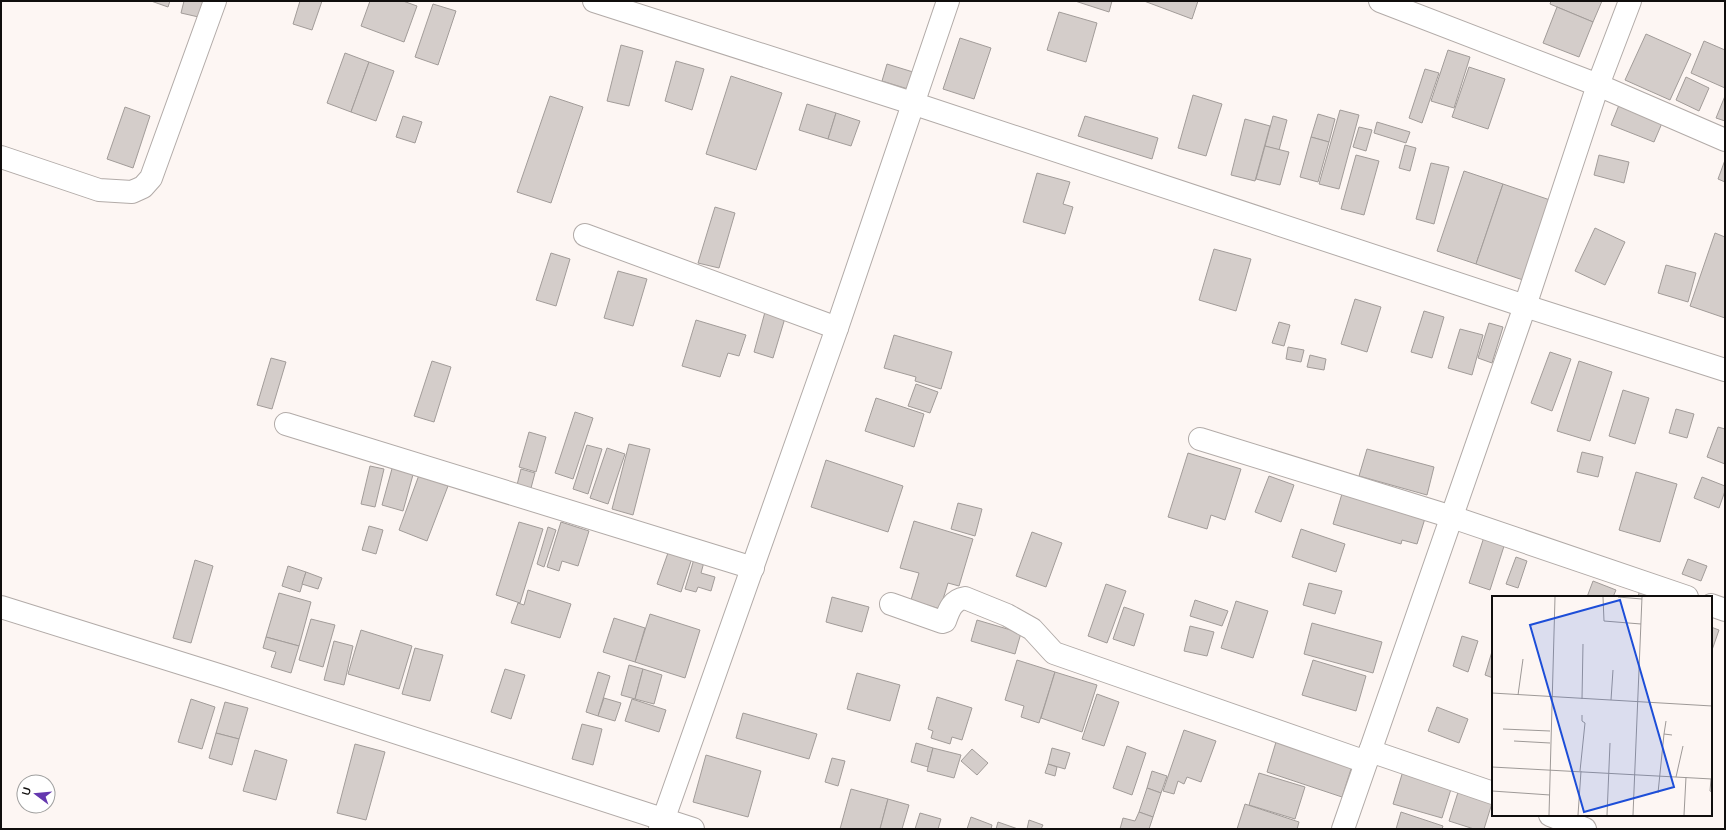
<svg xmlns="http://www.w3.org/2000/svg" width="1726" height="830" font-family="'Nunito Sans',sans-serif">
  <rect width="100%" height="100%" fill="#fdf6f3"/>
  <g fill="#d4cdca" stroke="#a29c99">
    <polygon points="151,1 170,1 168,7"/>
    <polygon points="184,1 207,1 203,18 181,13"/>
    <polygon points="300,1 322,1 312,30 293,24"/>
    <polygon points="370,1 403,1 417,6 404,42 361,26"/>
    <polygon points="1075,1 1112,1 1109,12"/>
    <polygon points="1144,1 1198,1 1192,19"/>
    <polygon points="1551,1 1602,1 1593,22 1550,4"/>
    <polygon points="433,4 456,11 438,65 415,57"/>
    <polygon points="1557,7 1593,22 1579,57 1543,43"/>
    <polygon points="1059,12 1097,23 1086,62 1047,50"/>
    <polygon points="1646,34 1691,54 1670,100 1625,80"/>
    <polygon points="960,38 991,48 974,99 943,89"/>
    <polygon points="1704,41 1725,50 1725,88 1691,73"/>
    <polygon points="621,45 643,51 629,106 607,101"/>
    <polygon points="1448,50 1470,57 1454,108 1431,101"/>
    <polygon points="345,53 369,62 351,112 327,103"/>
    <polygon points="676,61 704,69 692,110 665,101"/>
    <polygon points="369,62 394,71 376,121 351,112"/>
    <polygon points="887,64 913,72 908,89 882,81"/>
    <polygon points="1469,67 1505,79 1488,129 1452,117"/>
    <polygon points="1425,69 1439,73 1422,123 1409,118"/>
    <polygon points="731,76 782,93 756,170 706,154"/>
    <polygon points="1686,77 1709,88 1699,111 1676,100"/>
    <polygon points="1193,95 1222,104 1206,156 1178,148"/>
    <polygon points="550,96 583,107 551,203 517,192"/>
    <polygon points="1725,96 1725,121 1716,118"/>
    <polygon points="1621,100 1665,116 1654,142 1611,125"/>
    <polygon points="807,104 836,113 828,139 799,130"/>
    <polygon points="125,107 150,116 133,168 107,159"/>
    <polygon points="1340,110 1359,115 1339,189 1319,184"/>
    <polygon points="836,113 860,121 851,146 828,139"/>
    <polygon points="1318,114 1335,119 1329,142 1311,137"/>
    <polygon points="403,116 422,122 415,143 396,137"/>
    <polygon points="1085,116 1158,138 1152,159 1078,136"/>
    <polygon points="1273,116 1287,120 1279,150 1265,146"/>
    <polygon points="1245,119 1270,126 1255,181 1231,175"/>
    <polygon points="1377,122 1410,132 1406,143 1374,133"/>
    <polygon points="1359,127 1372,130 1366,151 1353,147"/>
    <polygon points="1311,137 1329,142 1318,182 1300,177"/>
    <polygon points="1405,145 1416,148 1410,171 1399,168"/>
    <polygon points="1265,146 1289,152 1280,185 1256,179"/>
    <polygon points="1356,155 1379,161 1364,215 1341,209"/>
    <polygon points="1599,155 1629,162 1624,183 1594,175"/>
    <polygon points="1725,160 1725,182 1718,179"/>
    <polygon points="1431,163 1449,167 1434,224 1416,219"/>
    <polygon points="1464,171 1503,184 1476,264 1437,251"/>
    <polygon points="1037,173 1070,182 1063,204 1073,207 1065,234 1023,222"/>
    <polygon points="1503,184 1550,200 1523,280 1476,264"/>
    <polygon points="715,207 735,213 719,268 698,263"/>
    <polygon points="1595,228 1625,242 1605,285 1575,271"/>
    <polygon points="1715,233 1725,237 1725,318 1690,306"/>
    <polygon points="1214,249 1251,259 1236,311 1199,300"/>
    <polygon points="551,253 570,259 556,306 536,300"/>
    <polygon points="1666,265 1696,273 1688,302 1658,293"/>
    <polygon points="618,271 647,279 633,326 604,318"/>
    <polygon points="1355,299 1381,307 1367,352 1341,344"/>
    <polygon points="1424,311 1444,317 1432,358 1411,352"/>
    <polygon points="765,312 785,318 773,358 754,352"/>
    <polygon points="696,320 746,335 739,356 728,353 720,377 682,366"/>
    <polygon points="1279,322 1290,325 1284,346 1272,343"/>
    <polygon points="1489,323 1503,327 1492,363 1478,358"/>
    <polygon points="1460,329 1483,335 1472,375 1448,368"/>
    <polygon points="894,335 952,352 941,389 915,381 916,377 884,368"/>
    <polygon points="1288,347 1304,350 1301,362 1286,359"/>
    <polygon points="1550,352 1571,359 1552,411 1531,403"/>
    <polygon points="1310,355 1326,359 1324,370 1307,367"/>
    <polygon points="271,358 286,362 272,409 257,405"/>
    <polygon points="432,361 451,367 434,422 414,416"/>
    <polygon points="1579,361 1612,372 1590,441 1557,431"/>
    <polygon points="916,384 938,392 930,413 908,406"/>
    <polygon points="1623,390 1649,398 1635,444 1609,436"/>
    <polygon points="876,398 924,414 914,447 865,431"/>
    <polygon points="1676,409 1694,414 1687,438 1669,433"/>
    <polygon points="575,412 593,418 573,479 555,473"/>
    <polygon points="1718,427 1725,429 1725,464 1707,457"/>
    <polygon points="529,432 546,437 536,472 519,467"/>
    <polygon points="629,444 650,449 633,515 612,509"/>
    <polygon points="587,445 602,449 588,494 573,489"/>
    <polygon points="607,448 625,454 608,504 590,498"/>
    <polygon points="1367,449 1434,467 1427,495 1359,476"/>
    <polygon points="1582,452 1603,457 1598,477 1577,472"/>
    <polygon points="1188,453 1241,469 1225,520 1211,515 1207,529 1168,517"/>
    <polygon points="826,460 903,486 888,532 811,507"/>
    <polygon points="393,465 414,471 403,511 382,505"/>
    <polygon points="370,466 384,469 375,507 361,504"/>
    <polygon points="521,469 535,473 531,488 517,485"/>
    <polygon points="1636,472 1677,484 1660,542 1619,530"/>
    <polygon points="419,475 448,486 427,541 399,530"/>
    <polygon points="1269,476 1294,485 1281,522 1255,512"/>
    <polygon points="1702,477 1725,486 1725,491 1719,508 1694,498"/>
    <polygon points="1344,487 1427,512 1417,544 1402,540 1401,544 1333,524"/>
    <polygon points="958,503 982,509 975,536 951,529"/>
    <polygon points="914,521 973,539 959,586 948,583 940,609 911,600 919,573 900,568"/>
    <polygon points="519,522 543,529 520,603 496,595"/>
    <polygon points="561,522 589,531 578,566 562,561 559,571 547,567"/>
    <polygon points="369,526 383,530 376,554 362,550"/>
    <polygon points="548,527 556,530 544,567 537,564"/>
    <polygon points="1301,529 1345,544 1336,572 1292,557"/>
    <polygon points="1032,532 1062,543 1046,587 1016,576"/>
    <polygon points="1484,537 1505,543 1490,590 1469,583"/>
    <polygon points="669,550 692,558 681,592 657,584"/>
    <polygon points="1516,557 1527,561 1518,588 1506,584"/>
    <polygon points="694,559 704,562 701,573 715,577 711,591 698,587 696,592 685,589"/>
    <polygon points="1688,559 1707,566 1701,581 1682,574"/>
    <polygon points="195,560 213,566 191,643 173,638"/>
    <polygon points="288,566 306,572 300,592 282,586"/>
    <polygon points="306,572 322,578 318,589 302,584"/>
    <polygon points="1593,581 1616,590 1613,597 1587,597"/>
    <polygon points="1309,583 1342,591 1335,614 1303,605"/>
    <polygon points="1106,584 1126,591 1107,643 1088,636"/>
    <polygon points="1640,589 1661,597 1638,597"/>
    <polygon points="528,590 571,604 560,638 511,623 518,603 524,605"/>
    <polygon points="279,593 311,602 299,646 266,637"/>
    <polygon points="832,597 869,607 862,632 826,622"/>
    <polygon points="1195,600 1228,611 1222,626 1190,616"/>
    <polygon points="1236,601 1268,611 1253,658 1221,648"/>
    <polygon points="1124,607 1144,614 1134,646 1113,639"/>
    <polygon points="650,614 700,630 685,678 635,662"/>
    <polygon points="614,618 645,628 635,662 603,652"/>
    <polygon points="311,619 335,625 323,667 299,660"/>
    <polygon points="977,620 1021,633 1015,654 971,641"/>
    <polygon points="1312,623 1382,642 1373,673 1304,654"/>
    <polygon points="1190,626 1214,632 1207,656 1184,651"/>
    <polygon points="1711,627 1719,630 1711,653"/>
    <polygon points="361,630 412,646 399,689 348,674"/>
    <polygon points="1462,636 1478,641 1468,672 1453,666"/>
    <polygon points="266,637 299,646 291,673 271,667 276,652 263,648"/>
    <polygon points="334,641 353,646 344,685 324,680"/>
    <polygon points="415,648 443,655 430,701 402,694"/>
    <polygon points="1493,648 1493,678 1485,675"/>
    <polygon points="1017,660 1055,672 1039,723 1021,717 1024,706 1005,700"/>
    <polygon points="1313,660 1366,676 1356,711 1302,695"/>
    <polygon points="629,665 643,669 635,699 621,695"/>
    <polygon points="505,669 525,675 511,719 491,712"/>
    <polygon points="643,669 662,675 654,704 635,699"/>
    <polygon points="598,672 610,676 598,716 586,712"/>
    <polygon points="1055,672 1097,685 1082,732 1041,718"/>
    <polygon points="857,673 900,685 890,721 847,709"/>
    <polygon points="1097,694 1119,702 1104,746 1082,739"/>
    <polygon points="937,697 972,708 962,740 952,737 950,744 931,738 933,731 928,729"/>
    <polygon points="604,698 621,703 615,721 598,716"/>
    <polygon points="191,699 215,707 202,749 178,742"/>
    <polygon points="632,699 666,710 659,732 625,721"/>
    <polygon points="225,702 248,708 239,739 216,733"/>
    <polygon points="1437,707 1468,719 1459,743 1428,731"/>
    <polygon points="743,713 817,734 809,759 736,738"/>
    <polygon points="582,724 602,729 593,765 572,759"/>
    <polygon points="1184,730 1216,741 1201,782 1187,777 1184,784 1178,781 1174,794 1163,791"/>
    <polygon points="216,733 239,739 232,765 209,758"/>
    <polygon points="1276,742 1352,766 1342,797 1267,772"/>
    <polygon points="916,743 933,748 928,767 911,762"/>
    <polygon points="355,744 385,752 366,820 337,813"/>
    <polygon points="1127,746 1146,753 1132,795 1113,788"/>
    <polygon points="933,748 961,755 954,778 927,771"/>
    <polygon points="1052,748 1070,753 1065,769 1048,764"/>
    <polygon points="972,749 988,763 977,775 961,761"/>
    <polygon points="255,750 287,760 276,800 243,791"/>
    <polygon points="706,755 761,771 748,817 693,802"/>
    <polygon points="832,758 845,761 838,786 825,782"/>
    <polygon points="1048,764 1057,767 1055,776 1045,773"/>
    <polygon points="1152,771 1167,776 1161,793 1147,788"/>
    <polygon points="1403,771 1452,786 1442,818 1393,804"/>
    <polygon points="1259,773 1305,787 1295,819 1249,805"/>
    <polygon points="1147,788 1161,793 1153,817 1139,812"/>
    <polygon points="851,789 888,799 880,829 840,829"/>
    <polygon points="1459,789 1493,800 1484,829 1474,829 1449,821"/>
    <polygon points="888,799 909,805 902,829 880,829"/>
    <polygon points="1245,804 1299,822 1297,829 1237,829"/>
    <polygon points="1139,812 1153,817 1149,829 1120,829 1123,818 1135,821"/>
    <polygon points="1401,812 1443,826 1442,829 1396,829"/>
    <polygon points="920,813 941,819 938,829 915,829"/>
    <polygon points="971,817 992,825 991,829 967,829"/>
    <polygon points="1029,820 1043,825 1041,829 1027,829"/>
    <polygon points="998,822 1018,829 996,829"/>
  </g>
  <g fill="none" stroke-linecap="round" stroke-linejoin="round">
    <g stroke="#b2aba8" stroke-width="24">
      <g id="minor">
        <polyline points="594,1 912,103 1525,306 1725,370"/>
        <polyline points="1380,1 1598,85 1725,140"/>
        <polyline points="1,157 99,190 132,192 143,187 151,178 215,1"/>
        <polyline points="585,235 837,328"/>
        <polyline points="286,424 753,568"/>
        <polyline points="1200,439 1452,517 1687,597"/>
        <path d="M891 604 942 622 945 621C949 610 952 600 965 598L1007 615 1032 629 1054 653 1366 762"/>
        <polyline points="1711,605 1725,610"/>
        <polyline points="1,607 225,677 693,829"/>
        <polyline points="1370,751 1493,793"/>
        <polyline points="1550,815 1585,829"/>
        <polyline points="660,829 837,328 948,1"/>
        <polyline points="1343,829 1525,306 1598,85 1630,1"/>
      </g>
    </g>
    <use href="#minor" stroke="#fff" stroke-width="22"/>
  </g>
  <g transform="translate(1492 596)">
    <rect width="220" height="220" fill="#fdf6f3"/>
    <path fill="none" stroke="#9e9997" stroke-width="1" d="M111 1 112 25 149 28M126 1 150 3M0 97 220 110M26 99 31 63M90 103 91 48M119 104 121 74M11 133 58 135M172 138 174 125M22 145 58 147M0 171 220 183M88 175 93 127 90 125V119M184 181 191 150M219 183 218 195 220 196M0 195 58 199M166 197 172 138 180 139M57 219 63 1M86 219 89 175M115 219 118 147M141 219 150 1M192 219 194 181"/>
    <path fill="#1d4ed8" fill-opacity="0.15" stroke="#1d4ed8" stroke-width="2" d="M128 4 182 191 92 216 38 29Z"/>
    <rect width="220" height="220" fill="none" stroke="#100e0d" stroke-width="2"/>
  </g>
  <rect width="1726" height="830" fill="none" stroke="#100e0d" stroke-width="4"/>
  <g transform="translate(36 794) rotate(286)"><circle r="19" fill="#ffffff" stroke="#9f9f9e"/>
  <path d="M0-3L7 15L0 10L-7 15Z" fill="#6538af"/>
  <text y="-6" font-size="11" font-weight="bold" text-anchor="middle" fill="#100e0d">U</text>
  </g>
</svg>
